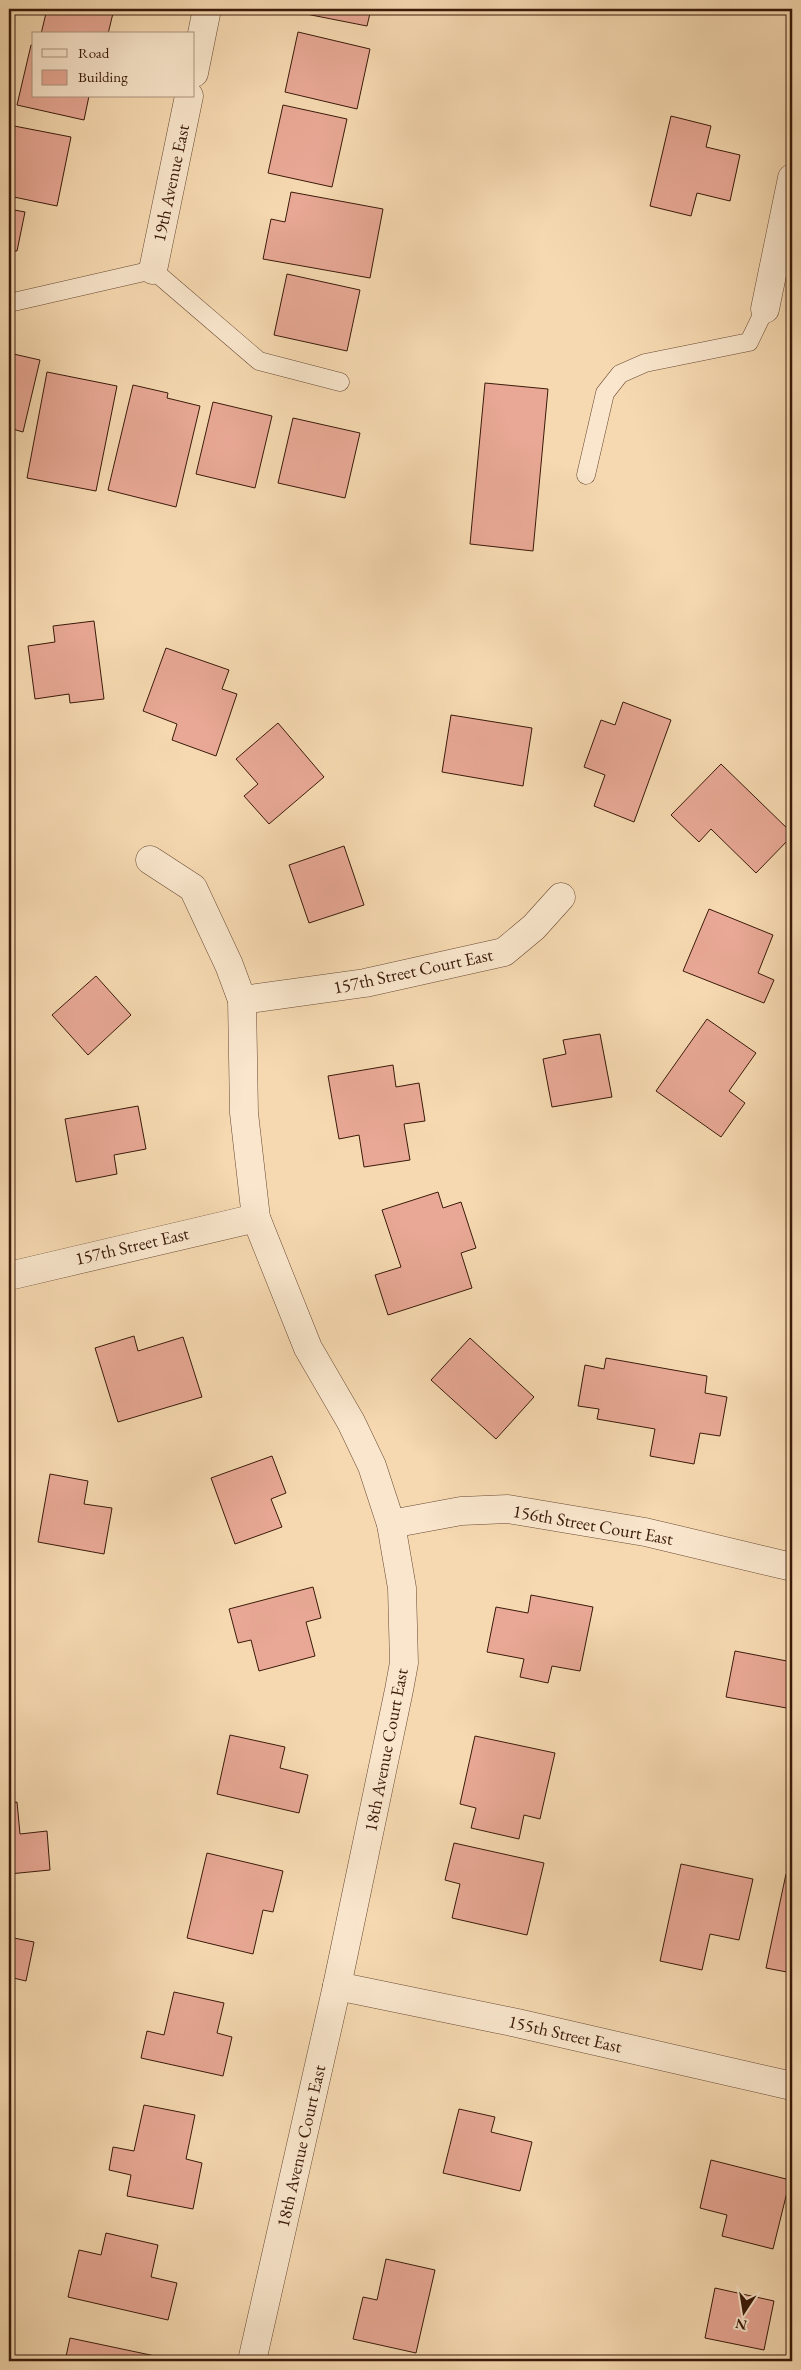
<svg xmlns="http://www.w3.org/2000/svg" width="801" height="2370" font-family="'EB Garamond',serif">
  <rect width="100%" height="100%" fill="#f6d9b1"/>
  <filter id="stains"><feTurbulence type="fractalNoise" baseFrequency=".004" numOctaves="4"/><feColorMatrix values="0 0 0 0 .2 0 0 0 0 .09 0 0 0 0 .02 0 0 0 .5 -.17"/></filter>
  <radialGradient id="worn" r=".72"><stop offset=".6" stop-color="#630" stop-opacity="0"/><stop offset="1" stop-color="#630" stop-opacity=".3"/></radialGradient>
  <g fill="#e8a895" stroke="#3a1a0a">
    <polygon points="47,9 114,9 108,34 41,34"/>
    <polygon points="302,9 371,9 367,26 301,13"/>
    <polygon points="298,32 370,49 357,109 285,92"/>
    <polygon points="31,45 34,46 34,96 89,96 84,120 17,105"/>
    <polygon points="283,105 347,119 332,187 268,173"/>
    <polygon points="671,116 711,126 706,147 740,155 730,201 697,193 691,216 650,206"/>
    <polygon points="9,125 71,137 57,206 9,196"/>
    <polygon points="291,192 383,209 370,278 263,259 271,219 285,222"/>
    <polygon points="9,209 25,212 17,251 12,251 9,265"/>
    <polygon points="287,274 360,290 347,351 274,335"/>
    <polygon points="9,353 40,360 23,432 9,428"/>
    <polygon points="47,372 117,386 96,491 27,478"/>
    <polygon points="485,383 548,389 533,551 470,544"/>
    <polygon points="133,385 168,393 167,398 200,406 176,507 108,490"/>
    <polygon points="213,402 272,416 255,488 196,474"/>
    <polygon points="293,418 360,433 345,498 278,483"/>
    <polygon points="94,621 104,699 70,703 69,694 35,699 28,646 55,642 53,626"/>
    <polygon points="166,648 229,670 222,689 237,694 216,756 172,740 177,724 143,711"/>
    <polygon points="623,702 671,720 634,822 594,806 605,775 584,767 601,720 615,725"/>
    <polygon points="451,715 532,728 523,786 442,772"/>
    <polygon points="278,723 324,777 269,824 244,796 258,784 236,759"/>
    <polygon points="721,764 792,833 792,836 756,873 711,829 699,842 671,815"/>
    <polygon points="344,846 364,905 309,923 289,865"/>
    <polygon points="709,909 773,935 758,973 774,980 764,1003 683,971"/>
    <polygon points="96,976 131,1015 88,1055 52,1015"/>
    <polygon points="707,1019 756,1053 729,1091 745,1103 721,1137 656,1091"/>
    <polygon points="600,1034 612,1097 552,1107 543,1059 566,1054 563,1040"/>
    <polygon points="393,1065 396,1087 419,1083 425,1121 404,1124 410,1160 364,1167 359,1135 339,1139 328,1076"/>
    <polygon points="138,1106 146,1149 114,1155 117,1174 76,1182 65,1119"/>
    <polygon points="438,1192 443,1208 461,1202 476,1248 461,1253 472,1288 388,1315 375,1275 401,1267 382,1210"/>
    <polygon points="134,1336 138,1351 183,1337 202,1397 118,1422 95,1348"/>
    <polygon points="470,1338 534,1397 496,1439 431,1380"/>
    <polygon points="606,1358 707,1376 705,1393 727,1397 720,1436 700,1433 694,1464 650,1456 655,1429 597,1419 599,1409 578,1406 585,1365 604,1369"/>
    <polygon points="272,1456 286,1493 271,1499 282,1527 235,1544 211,1478"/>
    <polygon points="50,1474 88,1481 84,1504 112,1508 104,1554 38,1542"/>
    <polygon points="313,1587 321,1618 306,1622 315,1656 259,1671 251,1640 238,1643 229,1609"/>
    <polygon points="531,1595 593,1607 580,1671 552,1666 548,1683 520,1677 524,1659 487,1652 496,1607 528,1613"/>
    <polygon points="735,1651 792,1662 792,1709 726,1697"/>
    <polygon points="230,1735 285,1747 280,1768 308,1775 299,1813 217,1794"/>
    <polygon points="475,1736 555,1753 540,1819 524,1815 519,1839 471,1828 476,1808 460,1804"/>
    <polygon points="17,1802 20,1834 47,1831 50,1870 9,1874 9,1803"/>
    <polygon points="454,1843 544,1863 527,1935 452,1918 460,1884 445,1880"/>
    <polygon points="207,1853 283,1871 273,1912 263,1910 253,1954 187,1938"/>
    <polygon points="681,1864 753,1879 739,1940 710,1934 702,1970 660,1961"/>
    <polygon points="786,1874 792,1875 792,1973 766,1968"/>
    <polygon points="9,1937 34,1942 26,1981 9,1977"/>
    <polygon points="174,1992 224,2003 217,2033 232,2037 223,2076 141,2058 147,2031 164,2035"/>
    <polygon points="144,2105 195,2115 186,2159 202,2163 193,2209 127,2196 131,2175 109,2170 113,2147 134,2151"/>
    <polygon points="459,2109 495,2117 491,2132 532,2142 520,2191 443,2173"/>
    <polygon points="711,2160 790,2180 773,2249 722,2236 727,2215 700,2208"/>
    <polygon points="106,2233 158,2245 151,2277 177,2283 168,2320 68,2297 79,2250 101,2255"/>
    <polygon points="386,2259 435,2270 416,2353 353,2339 363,2297 377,2300"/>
    <polygon points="715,2288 774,2301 764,2350 705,2338"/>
    <polygon points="70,2338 160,2357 159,2361 65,2361"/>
  </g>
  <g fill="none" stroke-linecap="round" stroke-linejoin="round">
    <g stroke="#694a34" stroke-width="19">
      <g id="lane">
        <polyline points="9,303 153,270 259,361 340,382"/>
        <polyline points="586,475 605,393 620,374 645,363 749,342 765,309"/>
      </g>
    </g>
    <g stroke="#694a34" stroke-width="29">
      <g id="street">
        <polyline points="194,73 207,9"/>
        <polyline points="153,270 189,96"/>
        <polyline points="765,309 792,178"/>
        <polyline points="150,860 193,888 229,965 242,1000 244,1113 256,1218 308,1348 351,1422 372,1466 391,1524 402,1588 404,1663 399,1690 337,1986 252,2361"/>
        <polyline points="242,1000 365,983 504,952 534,927 561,897"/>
        <polyline points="9,1276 256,1218"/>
        <polyline points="391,1524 461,1511 508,1509 645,1532 792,1567"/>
        <polyline points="337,1986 517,2023 792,2086"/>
      </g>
    </g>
    <use href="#lane" stroke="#f9e6cc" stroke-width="18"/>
    <use href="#street" stroke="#f9e6cc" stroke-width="28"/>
  </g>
  <g text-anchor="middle" stroke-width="4" stroke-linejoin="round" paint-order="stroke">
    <g font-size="18" fill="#3a1a0a" stroke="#f9e6cc">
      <text transform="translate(171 183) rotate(-78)" y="6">19th Avenue East</text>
      <text transform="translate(413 971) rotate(-12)" y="6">157th Street Court East</text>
      <text transform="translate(132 1246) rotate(-13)" y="6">157th Street East</text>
      <text transform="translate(593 1525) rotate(10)" y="6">156th Street Court East</text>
      <text transform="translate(386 1750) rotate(-79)" y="6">18th Avenue Court East</text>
      <text transform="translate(565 2034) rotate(13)" y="6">155th Street East</text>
      <text transform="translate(301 2146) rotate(-77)" y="6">18th Avenue Court East</text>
    </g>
  </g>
  <rect width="801" height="2370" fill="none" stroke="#f6d9b1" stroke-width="30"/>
  <rect x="10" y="10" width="781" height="2350" fill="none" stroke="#3a1a0a" stroke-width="2.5"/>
  <rect x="15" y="15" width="771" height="2340" fill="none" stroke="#3a1a0a"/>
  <rect x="32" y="32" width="162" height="65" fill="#f9e6cc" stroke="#ad947e"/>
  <rect x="42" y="49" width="25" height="8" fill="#f9e6cc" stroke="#ad947e"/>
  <text x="78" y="58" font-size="15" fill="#3a1a0a">Road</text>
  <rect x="42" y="70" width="25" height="15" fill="#e8a895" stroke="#ad947e"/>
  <text x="78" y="82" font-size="15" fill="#3a1a0a">Building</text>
  <g transform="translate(744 2312) rotate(192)" stroke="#f9e6cc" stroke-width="4" paint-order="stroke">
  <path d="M0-4L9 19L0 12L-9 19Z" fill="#3a1a0a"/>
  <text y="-8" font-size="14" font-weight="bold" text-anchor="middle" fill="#3a1a0a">N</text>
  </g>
  <rect width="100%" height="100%" filter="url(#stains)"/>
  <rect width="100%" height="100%" fill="url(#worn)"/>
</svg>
